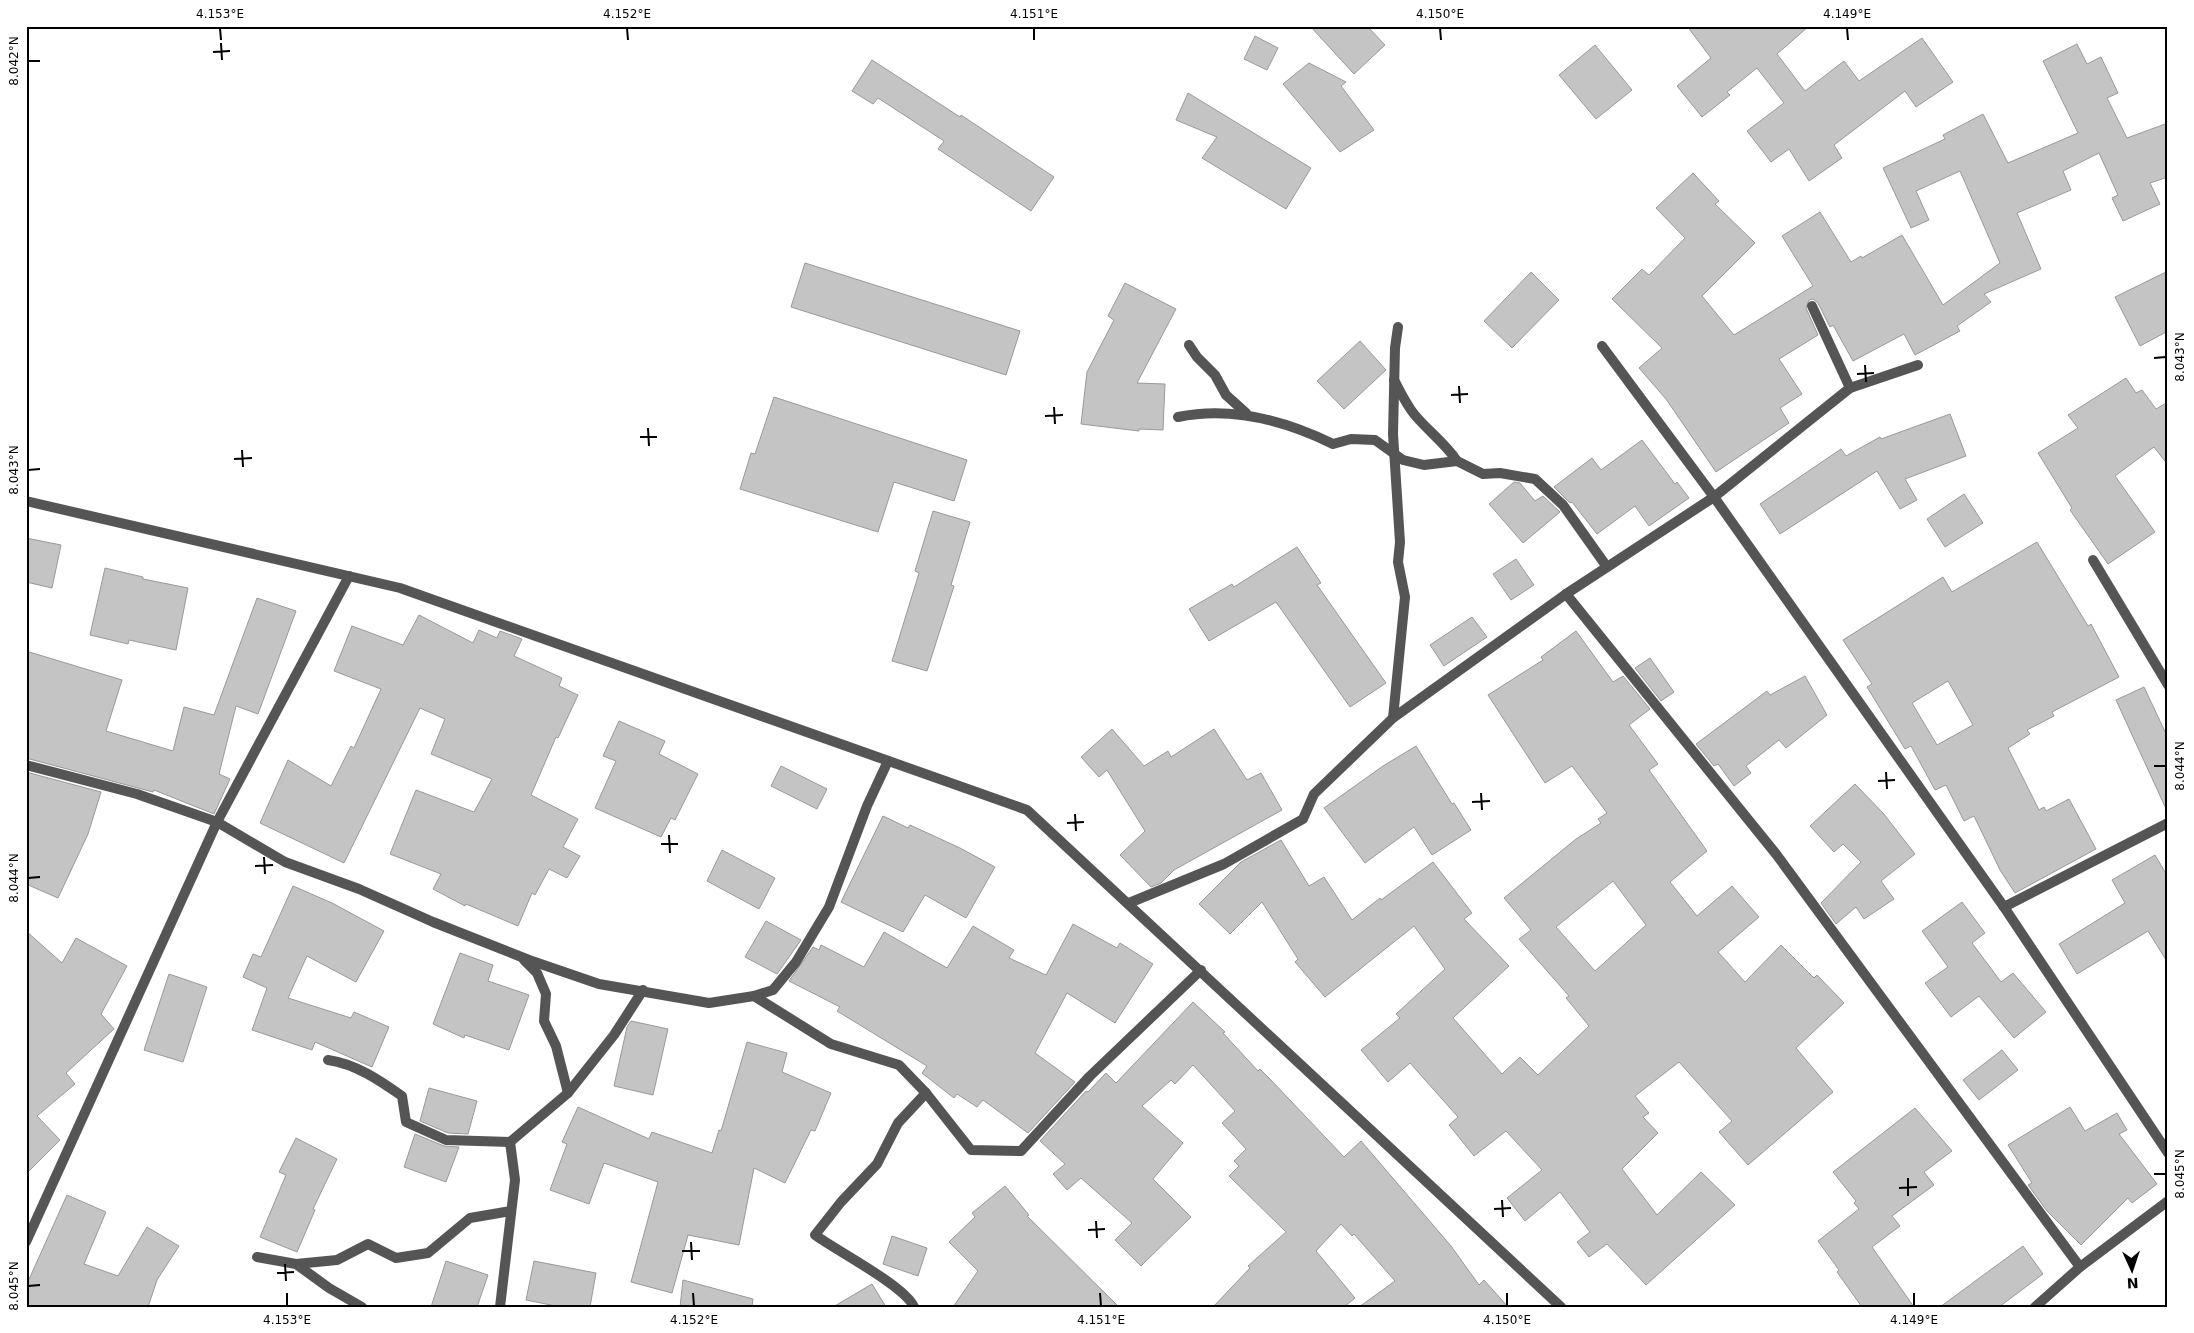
<svg xmlns="http://www.w3.org/2000/svg" width="2194" height="1333" font-family="'DejaVu Sans',sans-serif">
  <rect width="100%" height="100%" fill="#fff"/>
  <g fill="#c4c4c4" stroke="#999" fill-rule="evenodd">
    <polygon points="1310,26 1367,26 1385,45 1354,74"/>
    <polygon points="1687,26 1809,26 1777,54 1805,91 1844,61 1859,81 1922,38 1953,82 1916,107 1905,91 1834,145 1842,158 1809,181 1789,149 1771,162 1747,131 1784,103 1757,68 1727,92 1730,95 1702,117 1677,86 1711,58"/>
    <polygon points="1255,36 1278,48 1267,70 1244,59"/>
    <polygon points="2077,44 2087,64 2101,57 2118,93 2107,98 2127,138 2168,123 2168,177 2150,183 2160,204 2123,221 2112,198 2118,195 2099,153 2063,171 2071,190 2017,213 2041,269 1984,294 1991,302 1957,326 1960,331 1915,355 1904,334 1853,361 1833,325 1830,327 1818,303 1813,299 1809,300 1806,308 1818,335 1779,359 1802,394 1780,408 1789,423 1716,472 1666,399 1639,368 1662,348 1612,299 1642,269 1649,275 1685,238 1656,208 1693,173 1719,201 1715,204 1755,243 1702,296 1734,335 1813,286 1782,236 1820,212 1851,262 1861,256 1862,258 1902,235 1943,305 2000,263 1960,171 1916,191 1929,220 1911,228 1883,168 1945,139 1943,135 1983,114 2008,163 2078,133 2043,61"/>
    <polygon points="1595,45 1632,90 1596,119 1559,75"/>
    <polygon points="872,60 960,117 961,115 1054,177 1031,211 938,149 944,141 878,98 873,104 852,91"/>
    <polygon points="1309,63 1346,82 1341,86 1374,130 1340,152 1283,84"/>
    <polygon points="1188,93 1311,168 1286,209 1202,158 1217,137 1176,120"/>
    <polygon points="805,263 1020,331 1006,375 791,307"/>
    <polygon points="2168,271 2168,331 2140,346 2115,297"/>
    <polygon points="1531,272 1559,300 1512,348 1484,321"/>
    <polygon points="1125,283 1176,309 1137,383 1165,384 1163,430 1139,429 1139,431 1081,424 1087,372 1114,320 1108,316"/>
    <polygon points="1360,341 1386,370 1344,409 1317,381"/>
    <polygon points="2126,378 2136,393 2142,390 2156,409 2168,402 2168,465 2154,447 2115,476 2155,532 2108,564 2070,510 2072,508 2038,453 2078,428 2068,415"/>
    <polygon points="774,397 967,460 954,501 894,482 878,532 740,489 751,453 755,454"/>
    <polygon points="1950,414 1966,456 1905,479 1917,500 1900,509 1877,471 1780,534 1760,504 1841,449 1846,456 1880,437 1881,439"/>
    <polygon points="1642,440 1675,484 1677,482 1689,498 1649,526 1635,506 1597,534 1572,502 1570,503 1554,487 1592,458 1601,470"/>
    <polygon points="1514,482 1520,483 1535,501 1543,496 1560,512 1523,543 1489,504"/>
    <polygon points="1964,494 1983,523 1945,547 1927,519"/>
    <polygon points="933,511 970,522 951,585 954,586 927,671 892,661 919,573 915,571"/>
    <polygon points="26,538 61,545 52,588 26,582"/>
    <path d="M2037 542 2088 626 2091 624 2119 677 2052 712 2054 716 2027 730 2030 734 2008 748 2039 810 2044 807 2046 811 2069 799 2096 849 2015 893 2000 870 1974 816 1964 821 1946 785 1935 790 1911 746 1905 749 1867 687 1872 684 1843 640 1943 577 1952 592ZM1948 681 1973 725 1937 745 1912 703Z"/>
    <polygon points="1297,547 1321,583 1317,585 1386,683 1350,707 1276,602 1209,641 1189,609 1232,584 1234,587"/>
    <polygon points="1516,559 1534,585 1511,600 1493,574"/>
    <polygon points="105,568 143,577 143,579 188,588 176,650 129,640 128,644 90,635"/>
    <polygon points="257,598 296,611 258,714 236,706 219,774 230,779 214,814 154,790 153,792 26,758 26,651 122,680 106,731 173,751 184,707 214,715"/>
    <polygon points="419,615 473,643 479,630 497,638 500,631 522,639 514,656 562,678 559,686 578,695 558,738 556,737 531,795 578,819 563,847 580,856 567,878 549,869 535,895 532,893 518,926 466,904 465,906 433,889 441,874 390,854 416,790 474,812 492,779 431,754 445,719 420,708 344,863 260,823 288,760 331,786 351,746 354,748 381,689 334,671 352,626 403,645"/>
    <polygon points="1472,617 1487,637 1444,666 1430,645"/>
    <path d="M1576 631 1613 682 1623 676 1650 709 1629 725 1658 764 1649 770 1707 851 1670 882 1697 916 1732 886 1759 917 1718 952 1745 982 1781 945 1814 978 1817 975 1844 1003 1796 1048 1833 1092 1748 1165 1719 1132 1732 1121 1679 1062 1635 1096 1649 1113 1643 1117 1658 1133 1622 1169 1657 1215 1701 1172 1735 1205 1646 1285 1607 1244 1589 1257 1577 1242 1590 1232 1560 1192 1525 1221 1507 1198 1542 1170 1506 1131 1474 1156 1449 1125 1458 1117 1410 1063 1388 1082 1361 1050 1400 1018 1396 1014 1445 969 1414 926 1325 997 1295 962 1298 959 1262 902 1230 934 1199 904 1241 862 1281 840 1309 886 1324 877 1352 920 1380 898 1381 900 1433 862 1472 913 1464 919 1509 966 1453 1018 1502 1074 1520 1057 1538 1075 1589 1026 1566 998 1569 996 1519 939 1531 930 1504 898 1576 839 1601 823 1598 819 1607 813 1572 766 1545 783 1488 695 1543 660 1541 657ZM1613 881 1646 925 1595 971 1556 927Z"/>
    <polygon points="1650,658 1674,692 1661,701 1635,668"/>
    <polygon points="1805,676 1827,715 1786,748 1779,740 1746,766 1751,773 1734,786 1718,764 1714,766 1696,744 1767,691 1770,695"/>
    <polygon points="2144,687 2168,738 2168,813 2116,700"/>
    <polygon points="619,721 665,741 659,754 698,774 675,820 671,818 661,837 595,808 616,761 603,756"/>
    <polygon points="1112,729 1144,766 1168,751 1171,757 1214,729 1247,780 1261,773 1282,810 1174,870 1161,883 1151,887 1120,855 1145,831 1107,770 1099,777 1081,757"/>
    <polygon points="1416,746 1452,804 1454,803 1471,830 1432,855 1414,827 1365,863 1324,808 1383,766"/>
    <polygon points="781,766 827,789 817,809 771,786"/>
    <polygon points="26,772 101,792 88,834 58,898 26,884"/>
    <polygon points="1855,784 1883,813 1915,854 1881,881 1894,899 1864,919 1856,907 1836,924 1821,903 1861,862 1843,844 1834,852 1810,826"/>
    <polygon points="883,816 908,828 910,825 960,848 995,867 966,918 925,895 903,932 841,902"/>
    <polygon points="722,850 775,878 759,909 707,881"/>
    <polygon points="2155,855 2168,877 2168,963 2148,931 2077,974 2059,944 2125,903 2112,880"/>
    <polygon points="293,886 332,903 384,931 356,982 307,956 288,998 351,1018 354,1012 389,1027 372,1067 315,1042 312,1050 252,1030 267,988 243,977 253,954 261,957"/>
    <polygon points="1962,902 1985,933 1972,943 2001,982 2013,973 2046,1012 2014,1038 1979,996 1951,1017 1925,983 1948,967 1922,931"/>
    <polygon points="766,921 801,940 777,974 745,957"/>
    <polygon points="1073,924 1117,948 1120,943 1153,964 1115,1023 1067,993 1035,1053 1075,1082 1028,1133 983,1100 977,1107 957,1094 954,1098 922,1073 927,1066 837,1011 840,1007 789,981 813,947 819,950 821,945 864,967 884,932 947,968 973,926 1014,950 1009,958 1046,975"/>
    <polygon points="26,931 62,963 76,938 127,966 101,1014 114,1029 66,1073 75,1084 37,1116 60,1140 26,1174"/>
    <polygon points="460,953 493,965 488,981 529,995 509,1050 465,1035 464,1038 433,1024"/>
    <polygon points="169,974 207,987 183,1062 144,1050"/>
    <polygon points="1193,1002 1225,1032 1223,1033 1258,1071 1260,1069 1270,1079 1344,1157 1361,1141 1451,1246 1479,1285 1484,1280 1508,1307 1359,1307 1395,1281 1354,1234 1352,1236 1341,1224 1316,1251 1355,1298 1344,1307 1213,1307 1250,1268 1248,1266 1286,1232 1229,1176 1239,1166 1234,1161 1246,1149 1222,1123 1235,1111 1193,1065 1175,1084 1171,1080 1142,1106 1183,1143 1153,1179 1191,1217 1141,1266 1115,1240 1132,1223 1081,1178 1067,1190 1053,1174 1065,1164 1040,1141 1086,1091 1088,1092 1106,1073 1116,1083"/>
    <polygon points="631,1021 668,1029 653,1095 614,1086 627,1027"/>
    <polygon points="747,1042 787,1053 782,1072 831,1093 815,1131 811,1130 785,1183 754,1168 739,1245 688,1235 672,1293 631,1282 658,1182 604,1163 589,1204 550,1190 567,1144 562,1142 578,1107 649,1139 652,1132 712,1153 719,1130 721,1131"/>
    <polygon points="2002,1050 2018,1070 1979,1100 1963,1080"/>
    <polygon points="429,1088 477,1101 468,1134 448,1133 420,1121"/>
    <polygon points="2070,1107 2085,1131 2117,1113 2127,1130 2119,1134 2157,1184 2132,1203 2128,1198 2081,1245 2047,1211 2028,1185 2032,1183 2008,1145"/>
    <polygon points="1915,1108 1952,1151 1924,1172 1934,1185 1892,1216 1900,1226 1872,1247 1914,1307 1862,1307 1837,1272 1839,1270 1818,1241 1859,1209 1854,1203 1856,1201 1833,1172"/>
    <polygon points="415,1134 444,1146 459,1147 446,1182 404,1167"/>
    <polygon points="296,1138 337,1159 313,1209 315,1210 297,1252 260,1237 286,1175 279,1172"/>
    <polygon points="1005,1186 1029,1215 1027,1216 1119,1307 953,1307 978,1271 949,1242 975,1217 972,1213"/>
    <polygon points="67,1195 106,1212 84,1264 118,1276 147,1227 179,1246 157,1280 148,1307 26,1307 26,1286"/>
    <polygon points="892,1236 927,1248 918,1276 883,1264"/>
    <polygon points="2023,1246 2043,1274 1999,1307 1940,1307"/>
    <polygon points="446,1261 488,1275 477,1307 431,1307"/>
    <polygon points="534,1261 596,1273 590,1307 561,1307 526,1300"/>
    <polygon points="683,1280 753,1299 752,1307 680,1307"/>
    <polygon points="872,1284 886,1307 833,1307"/>
  </g>
  <g fill="none" stroke-linecap="round" stroke-linejoin="round">
    <g stroke="#555" stroke-width="10">
      <polyline points="1812,306 1850,388"/>
      <polyline points="1189,345 1197,357 1215,375 1226,395 1246,413"/>
      <polyline points="1602,346 1714,497 2004,907 2168,1153"/>
      <path d="M1394 380C1400 391 1406 404 1414 414 1428 431 1445 443 1457 461"/>
      <path d="M1178 417C1232 406 1284 420 1333 444L1351 439 1375 440 1403 460 1424 465 1457 461 1483 474 1500 473 1535 479 1563 505 1607 567"/>
      <polyline points="26,501 400,588 1027,810 1561,1307"/>
      <polyline points="2093,560 2168,685"/>
      <polyline points="1566,594 1776,854 2080,1267"/>
      <polyline points="1393,718 1405,597 1398,562 1400,542 1393,434 1395,348 1398,327"/>
      <polyline points="26,765 137,794 217,822 285,862 359,889 433,922 529,960 599,984 709,1003 754,996 773,990 796,962 829,907 867,806 888,761"/>
      <polyline points="1129,903 1224,864 1303,819 1314,794 1393,718 1566,594 1714,497 1850,388 1918,365"/>
      <polyline points="2004,907 2168,823"/>
      <polyline points="524,960 537,973 546,994 544,1021 556,1046 568,1093"/>
      <polyline points="754,996 831,1044 899,1065 926,1093 971,1150 1021,1151 1090,1076 1201,970"/>
      <path d="M328 1060C356 1064 379 1080 402 1096L406 1122 446 1140 510 1142 568 1093 614 1035 643 990"/>
      <polyline points="26,1242 217,822 349,576"/>
      <polyline points="257,1257 296,1264 329,1288 362,1307"/>
      <polyline points="296,1264 337,1260 368,1244 396,1258 428,1253 470,1218 511,1211"/>
      <polyline points="500,1307 515,1180 510,1142"/>
      <path d="M914 1307C905 1286 837 1251 815 1235L841 1202 877 1164 898 1123 926 1093"/>
      <polyline points="2035,1307 2080,1267 2168,1201"/>
    </g>
  </g>
  <path fill="none" stroke="#000" stroke-width="2" d="M220 28 221 40M627 28 628 40M1034 28V40M1440 28 1441 40M1847 28 1848 40M221 43 222 60M213 52 230 51M28 61H40M2154 358 2166 357M1865 365 1866 382M1857 374 1874 373M1459 386 1460 403M1451 395 1468 394M1054 407 1055 424M1045 416 1063 415M648 428 649 446M640 437H657M242 450 243 467M234 459 252 458M28 470 40 469M2154 766H2166M1886 772 1887 789M1878 781 1895 780M1481 793 1482 810M1472 802 1490 801M1075 814 1076 831M1067 823 1084 822M669 835 670 853M661 844H678M264 857 265 874M255 866 273 865M28 878 40 877M2154 1174H2166M1908 1178V1196M1899 1188 1917 1187M1502 1200 1503 1217M1494 1209 1511 1208M1096 1221 1097 1238M1088 1230 1105 1229M691 1242 692 1260M682 1251H700M285 1264 286 1281M277 1273 294 1272M28 1286 40 1285M287 1293V1306M693 1293 694 1306M1100 1293 1101 1306M1507 1293V1306M1914 1293V1306"/>
  <rect width="2194" height="1333" fill="none" stroke="#ffffff" stroke-width="55"/>
  <g transform="translate(2132 1270) rotate(177)" stroke="#ffffff" stroke-width="4" paint-order="stroke">
  <path d="M0-4L9 19L0 12L-9 19Z" fill="#000000"/>
  <text y="-8" font-size="14" font-weight="bold" text-anchor="middle" fill="#000000">N</text>
  </g>
  <rect x="28" y="28" width="2138" height="1278" fill="none" stroke="#000" stroke-width="2"/>
  <g font-size="12" text-anchor="middle" fill="#000">
    <text x="220" y="18">4.153°E</text>
    <text x="627" y="18">4.152°E</text>
    <text x="1034" y="18">4.151°E</text>
    <text x="1440" y="18">4.150°E</text>
    <text x="1847" y="18">4.149°E</text>
    <text transform="translate(14 61) rotate(-90)" y="4">8.042°N</text>
    <text transform="translate(2180 357) rotate(-90)" y="4">8.043°N</text>
    <text transform="translate(14 470) rotate(-90)" y="4">8.043°N</text>
    <text transform="translate(2180 766) rotate(-90)" y="4">8.044°N</text>
    <text transform="translate(14 878) rotate(-90)" y="4">8.044°N</text>
    <text transform="translate(2180 1174) rotate(-90)" y="4">8.045°N</text>
    <text transform="translate(14 1286) rotate(-90)" y="4">8.045°N</text>
    <text x="287" y="1324">4.153°E</text>
    <text x="694" y="1324">4.152°E</text>
    <text x="1101" y="1324">4.151°E</text>
    <text x="1507" y="1324">4.150°E</text>
    <text x="1914" y="1324">4.149°E</text>
  </g>
</svg>
